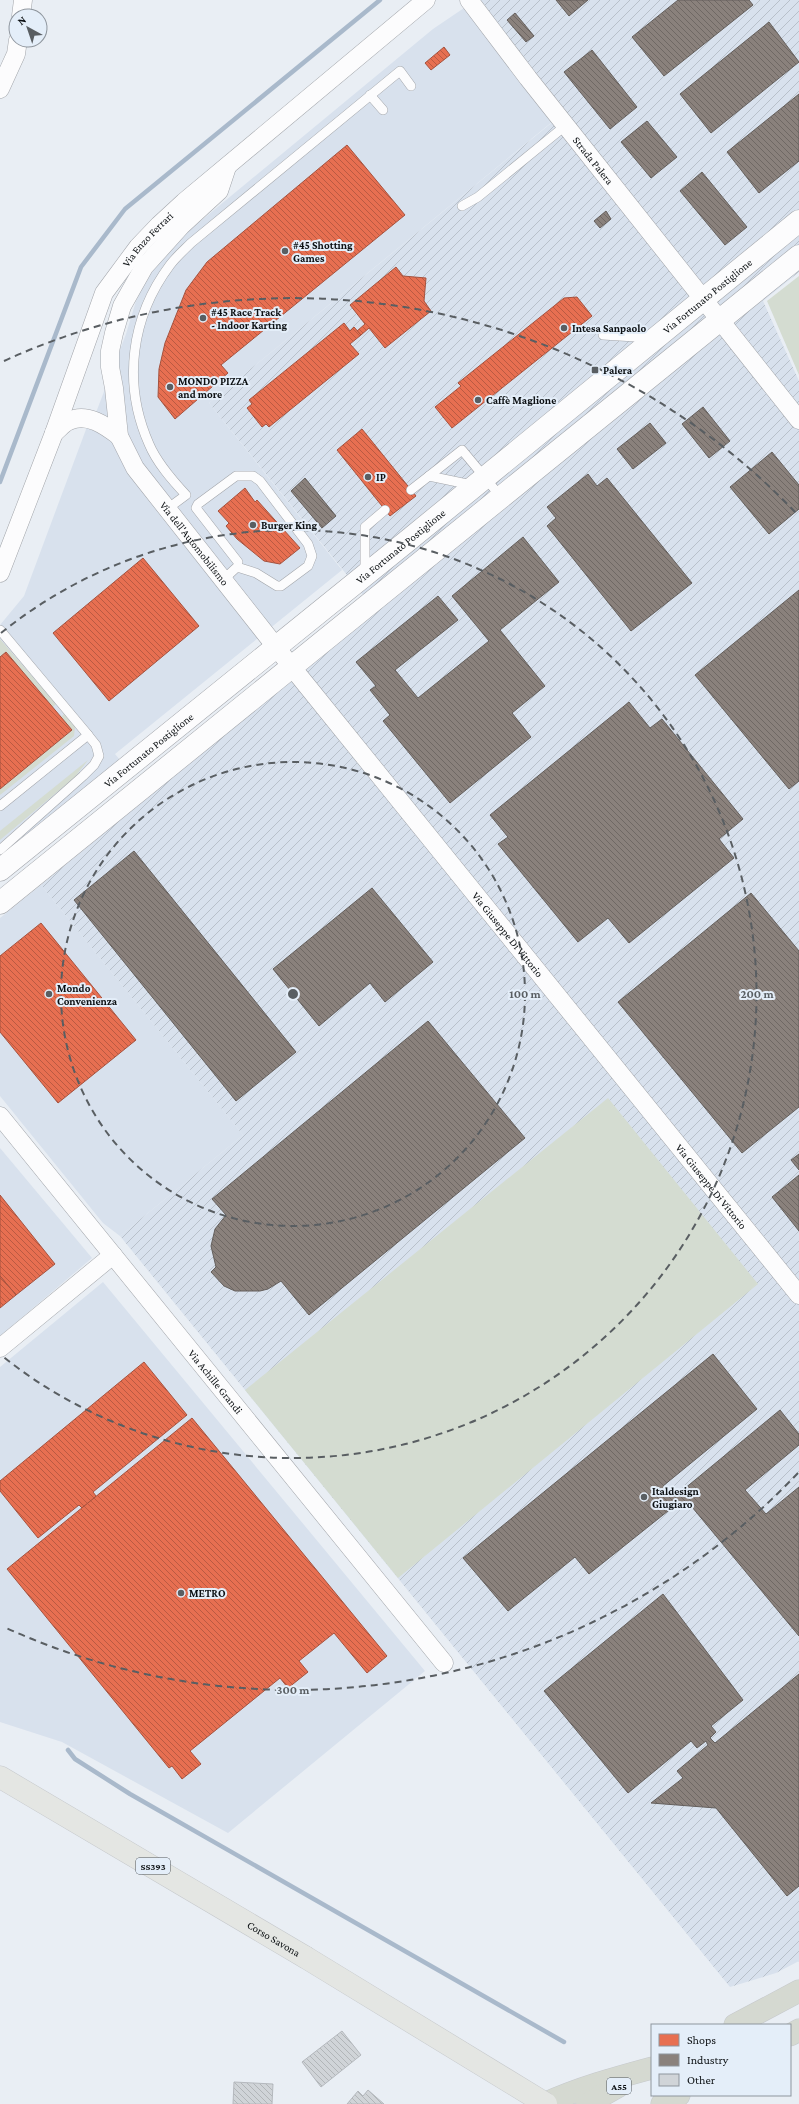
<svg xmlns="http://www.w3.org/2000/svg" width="799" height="2104" font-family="'Crimson Pro',serif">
  <defs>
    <pattern id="industrial-furrows" width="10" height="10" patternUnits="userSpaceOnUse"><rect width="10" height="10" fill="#d8e1ed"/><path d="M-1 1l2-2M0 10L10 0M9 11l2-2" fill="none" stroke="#b8c0ca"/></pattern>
    <pattern id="shops-back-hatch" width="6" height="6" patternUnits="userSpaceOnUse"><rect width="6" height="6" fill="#e76f51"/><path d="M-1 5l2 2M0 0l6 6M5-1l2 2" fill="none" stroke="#ba5a42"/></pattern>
    <pattern id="industry-back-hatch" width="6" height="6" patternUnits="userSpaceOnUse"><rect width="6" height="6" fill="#8a817c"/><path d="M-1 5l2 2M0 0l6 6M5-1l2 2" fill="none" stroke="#6f6864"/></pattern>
    <pattern id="building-back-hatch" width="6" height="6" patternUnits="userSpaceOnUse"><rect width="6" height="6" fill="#d0d4d8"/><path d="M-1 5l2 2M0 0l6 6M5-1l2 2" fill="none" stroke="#b1b5b8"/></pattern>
  </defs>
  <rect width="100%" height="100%" fill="#e9eef4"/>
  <g fill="#d8e1ed">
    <polygon points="464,8 552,122 209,403 342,570 115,754 120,760 0,858 0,625 24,596 88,424 92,423 126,334 136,301 144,284 159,261 179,239 433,29"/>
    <polygon points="41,885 243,1135 120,1236 103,1223 0,1096 0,918"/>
    <polygon points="0,1148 92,1258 0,1336"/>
    <polygon points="103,1282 425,1671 228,1833 62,1742 0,1722 0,1367"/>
  </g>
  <polygon fill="url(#industrial-furrows)" points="479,0 799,0 799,272 763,301 799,381 799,1961 776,1973 730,1987 120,1236 243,1135 41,885 375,610 209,403 566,111"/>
  <g fill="#d4dcd1">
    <polygon points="799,276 799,375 767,301"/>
    <polygon points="0,639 56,704 53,707 6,652 0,657"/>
    <polygon points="64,714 75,727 74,736 0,795 0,789 72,730 61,717"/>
    <polygon points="88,760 75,777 0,840 0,831"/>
    <polygon points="608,1098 758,1284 398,1578 245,1390"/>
  </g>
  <g fill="url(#shops-back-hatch)" stroke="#a5523e">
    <polygon points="444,47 450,55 431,70 425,63"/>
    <polygon points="347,145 405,215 221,365 228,373 175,419 158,397 159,369 165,343 186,290 207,262"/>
    <polygon points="396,267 403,276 426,278 424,301 431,311 385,348 369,328 361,335 357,331 365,324 350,305"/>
    <polygon points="577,297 592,316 452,428 435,407 461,386 458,383 564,298"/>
    <polygon points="344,323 350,331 354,327 361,335 350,344 359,354 269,427 266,424 262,427 247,408 252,404 249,400"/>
    <polygon points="362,429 416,496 390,516 337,450"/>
    <polygon points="245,488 255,502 257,500 300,548 280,564 264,561 237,539 226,526 229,523 218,511"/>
    <polygon points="143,558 199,626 109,701 53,633"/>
    <polygon points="6,652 72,730 0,789 0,657"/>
    <polygon points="41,923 136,1040 58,1103 0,1032 0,956"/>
    <polygon points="0,1195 55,1264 16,1295 0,1276"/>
    <polygon points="0,1276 16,1295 0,1308"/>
    <polygon points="144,1362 187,1415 93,1492 96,1496 90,1502 82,1508 79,1505 38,1538 0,1491 0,1481"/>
    <polygon points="192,1418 387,1656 367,1673 334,1633 299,1661 308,1672 288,1688 280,1678 190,1751 201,1764 182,1779 172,1766 169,1768 7,1569"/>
  </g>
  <g fill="url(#industry-back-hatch)" stroke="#645f5c">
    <polygon points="556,0 588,0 569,16"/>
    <polygon points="678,0 749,0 753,5 664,76 632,37"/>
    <polygon points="515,13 534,36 526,42 507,20"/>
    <polygon points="769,22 799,62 711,133 680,94"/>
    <polygon points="592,50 637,107 610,129 564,72"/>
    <polygon points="799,94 799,161 759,193 727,152"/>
    <polygon points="647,121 677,157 651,178 621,142"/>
    <polygon points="702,172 747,227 725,245 680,191"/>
    <polygon points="606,211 611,219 600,228 594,221"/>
    <polygon points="703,407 730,441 709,458 682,424"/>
    <polygon points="650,423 666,443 633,469 617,449"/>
    <polygon points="772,452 799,485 799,509 769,534 730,487"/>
    <polygon points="588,474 597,486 607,478 692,583 631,631 547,526 556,518 547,507"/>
    <polygon points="305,478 336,516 322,528 291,491"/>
    <polygon points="523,537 559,582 500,630 545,686 512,713 531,737 450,803 383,721 390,715 370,690 376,686 356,662 438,596 458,620 395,670 418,698 489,641 452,596"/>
    <polygon points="799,590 799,781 789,789 695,675"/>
    <polygon points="629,702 650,728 662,719 743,819 719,839 734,858 629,943 608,918 578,942 498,844 508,837 490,815"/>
    <polygon points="134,851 296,1052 236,1101 74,900"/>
    <polygon points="372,888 433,962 385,1002 370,983 319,1026 273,969"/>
    <polygon points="751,893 799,951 799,1107 742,1153 618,1002"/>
    <polygon points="428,1021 525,1138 309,1315 281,1281 268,1289 260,1291 235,1291 224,1286 211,1272 216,1267 211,1246 215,1229 226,1215 212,1199"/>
    <polygon points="799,1154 799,1170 791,1160"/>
    <polygon points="799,1175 799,1231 772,1197"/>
    <polygon points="713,1354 757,1409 663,1486 667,1491 678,1494 780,1410 799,1434 799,1445 745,1490 766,1514 799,1487 799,1636 687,1501 668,1511 589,1574 575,1557 508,1611 463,1558"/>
    <polygon points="663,1594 743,1700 711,1726 716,1732 710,1738 715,1743 799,1674 799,1886 787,1896 716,1808 651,1803 683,1778 677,1771 708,1745 706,1741 697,1748 691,1741 628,1793 544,1691"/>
  </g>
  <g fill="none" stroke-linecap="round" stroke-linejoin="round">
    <g stroke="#a9b9cb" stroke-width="4.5">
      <polyline points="0,482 81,267 125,209 380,0"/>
      <polyline points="68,1750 75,1759 130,1794 564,2042"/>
    </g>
  </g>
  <g fill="url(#building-back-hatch)" stroke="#b4b8bd">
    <polygon points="342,2031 361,2055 321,2087 302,2062"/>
    <polygon points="234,2082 273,2084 272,2104 233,2104"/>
    <polygon points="368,2090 384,2104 347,2104 358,2091 363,2096"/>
  </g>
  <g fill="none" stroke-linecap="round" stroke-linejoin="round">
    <g stroke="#a2a5aa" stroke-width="10">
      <g id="lane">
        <polyline points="370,95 383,110"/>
        <polyline points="462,206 478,197 565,126"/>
        <polyline points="603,335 651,338"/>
        <polyline points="429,476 462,450 501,497"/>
        <polyline points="411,490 429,476 472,485"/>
        <path d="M167 509 186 495C172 480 157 463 149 444 122 383 131 317 170 265 176 257 184 250 191 243L400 71 411 86"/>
        <polyline points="365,572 365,527 385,510"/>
        <polyline points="224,579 237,567 256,573 277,586 281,586 308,566 312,556 308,544 260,481 253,476 236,476 198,504 196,508 238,562"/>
        <polyline points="0,630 88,735 96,745 99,756 94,765 83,776 0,850"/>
        <polyline points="0,806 88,735"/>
      </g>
    </g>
    <g stroke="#a2a5aa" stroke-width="19">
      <g id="street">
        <path id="s1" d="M469 0 528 78 799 420"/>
        <polyline points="21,16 23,0"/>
        <polyline points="0,89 16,54 18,40"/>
        <path id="s2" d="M227 167 219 191 181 226 144 267 122 306 114 333 110 351V367L114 388 119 436 135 468 291 666 799 1295"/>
        <path d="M54 433C59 429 64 423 69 421 87 412 106 426 119 436"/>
        <path id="s3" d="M0 573 54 433 104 293 138 247 159 225 184 202 426 0"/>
        <path id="s4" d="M0 1116 444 1663"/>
        <polyline points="0,1348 113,1255"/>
      </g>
    </g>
    <g stroke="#a2a5aa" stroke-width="23">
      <g id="secondary">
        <path id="s5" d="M0 870 411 538 799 221"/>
        <polyline points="0,903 799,256"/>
      </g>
    </g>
    <g stroke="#c6c9cc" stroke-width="23">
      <g id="primary">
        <path id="s6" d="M0 1777 305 1957"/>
      </g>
    </g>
    <g stroke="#c6c9cc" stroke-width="23">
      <g id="highway">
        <polyline points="735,2025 799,1991"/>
        <polyline points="790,2035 799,2030"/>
        <path d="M544 2104C579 2088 615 2078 652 2068"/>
        <polyline points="587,2104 619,2086"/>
        <polyline points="662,2104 679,2095"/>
      </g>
    </g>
    <use href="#lane" stroke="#fcfcfd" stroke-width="9"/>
    <use href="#street" stroke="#fcfcfd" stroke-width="18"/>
    <use href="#secondary" stroke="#fcfcfd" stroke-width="22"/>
    <use href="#primary" stroke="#e4e6e3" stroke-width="22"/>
    <use href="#highway" stroke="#d5d9d1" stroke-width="22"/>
    <g stroke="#c6c9cc" stroke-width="23" stroke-linecap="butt">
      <polyline id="primary-bridge" points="305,1957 546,2104"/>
    </g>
    <use href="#primary-bridge" stroke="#e4e6e3" stroke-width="22"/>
  </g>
  <g fill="none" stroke="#595e62" stroke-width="2" stroke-dasharray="7 5">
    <circle cx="293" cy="994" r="232"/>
    <path d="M1 633A464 464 0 1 1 1 1355"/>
    <path d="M798 1473A696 696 0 0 1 4 1627M4 361A696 696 0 0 1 798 515"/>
  </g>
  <g fill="#595e62" stroke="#e4eef9" stroke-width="1.5">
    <circle cx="285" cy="251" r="4"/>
    <circle cx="203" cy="318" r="4"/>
    <circle cx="564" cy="328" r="4"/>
    <rect x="591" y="366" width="8" height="8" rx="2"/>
    <circle cx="170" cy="387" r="4"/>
    <circle cx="478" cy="400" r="4"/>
    <circle cx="368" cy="477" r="4"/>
    <circle cx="253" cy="525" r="4"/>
    <circle cx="49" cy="994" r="4"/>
    <circle cx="644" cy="1497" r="4"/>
    <circle cx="181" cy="1593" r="4"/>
  </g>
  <g text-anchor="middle" stroke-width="4" stroke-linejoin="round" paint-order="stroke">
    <g fill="#e4eef9" stroke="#4d5358" stroke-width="1">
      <rect x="136" y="1858" width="34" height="16" rx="3"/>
      <rect x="607" y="2078" width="24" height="16" rx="3"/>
    </g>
    <g font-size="10" font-weight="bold" fill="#0c1013">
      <text x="153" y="1870">SS393</text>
      <text x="619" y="2090">A55</text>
    </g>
    <g font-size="11" fill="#0c1013" stroke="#e4eef9">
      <text dy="4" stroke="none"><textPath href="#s1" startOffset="203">Strada Palera</textPath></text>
      <text dy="4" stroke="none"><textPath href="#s3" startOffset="368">Via Enzo Ferrari</textPath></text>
      <text dy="4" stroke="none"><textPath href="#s5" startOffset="911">Via Fortunato Postiglione</textPath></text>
      <text dy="4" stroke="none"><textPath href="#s2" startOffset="441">Via dell'Automobilismo</textPath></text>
      <text dy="4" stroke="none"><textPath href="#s5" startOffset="515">Via Fortunato Postiglione</textPath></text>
      <text dy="4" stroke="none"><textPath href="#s5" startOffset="191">Via Fortunato Postiglione</textPath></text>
      <text dy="4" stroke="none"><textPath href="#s2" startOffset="942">Via Giuseppe Di Vittorio</textPath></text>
      <text dy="4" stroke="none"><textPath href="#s2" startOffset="1266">Via Giuseppe Di Vittorio</textPath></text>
      <text dy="4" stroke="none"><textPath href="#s4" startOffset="342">Via Achille Grandi</textPath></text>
      <text dy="4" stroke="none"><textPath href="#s6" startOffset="318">Corso Savona</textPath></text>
    </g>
    <g font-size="11" font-weight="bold" fill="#0c1013" stroke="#e4eef9" text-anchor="start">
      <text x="293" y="249">#45 Shotting<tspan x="293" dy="13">Games</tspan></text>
      <text x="211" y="316">#45 Race Track<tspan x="211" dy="13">- Indoor Karting</tspan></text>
      <text x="572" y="332">Intesa Sanpaolo</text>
      <text x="603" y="374">Palera</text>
      <text x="178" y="385">MONDO PIZZA<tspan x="178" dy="13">and more</tspan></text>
      <text x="486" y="404">Caffè Maglione</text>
      <text x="376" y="481">IP</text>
      <text x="261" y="529">Burger King</text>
      <text x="57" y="992">Mondo<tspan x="57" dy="13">Convenienza</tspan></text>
      <text x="652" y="1495">Italdesign<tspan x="652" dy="13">Giugiaro</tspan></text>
      <text x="189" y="1597">METRO</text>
    </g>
  </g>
  <circle cx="293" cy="994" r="6" fill="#595e62" stroke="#e4eef9" stroke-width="2"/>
  <g font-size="12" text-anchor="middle" font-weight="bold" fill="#595e62" stroke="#e4eef9" stroke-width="4" stroke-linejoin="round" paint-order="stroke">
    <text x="525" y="998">100 m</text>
    <text x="757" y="998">200 m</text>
    <text x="293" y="1694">300 m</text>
  </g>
  <rect x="651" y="2024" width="140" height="72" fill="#e4eef9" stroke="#8e959d"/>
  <rect x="659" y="2034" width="20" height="12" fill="#e76f51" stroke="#8e959d"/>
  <text x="687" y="2044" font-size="12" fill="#0c1013">Shops</text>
  <rect x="659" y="2054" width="20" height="12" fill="#8a817c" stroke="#8e959d"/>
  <text x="687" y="2064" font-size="12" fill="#0c1013">Industry</text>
  <rect x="659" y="2074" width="20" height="12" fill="#d0d4d8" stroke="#8e959d"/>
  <text x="687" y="2084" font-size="12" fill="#0c1013">Other</text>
  <g transform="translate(28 28) rotate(320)"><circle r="19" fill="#e4eef9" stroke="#8e959d"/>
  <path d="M0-3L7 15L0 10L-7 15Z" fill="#595e62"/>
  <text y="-6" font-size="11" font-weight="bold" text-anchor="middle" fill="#0c1013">N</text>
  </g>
</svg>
